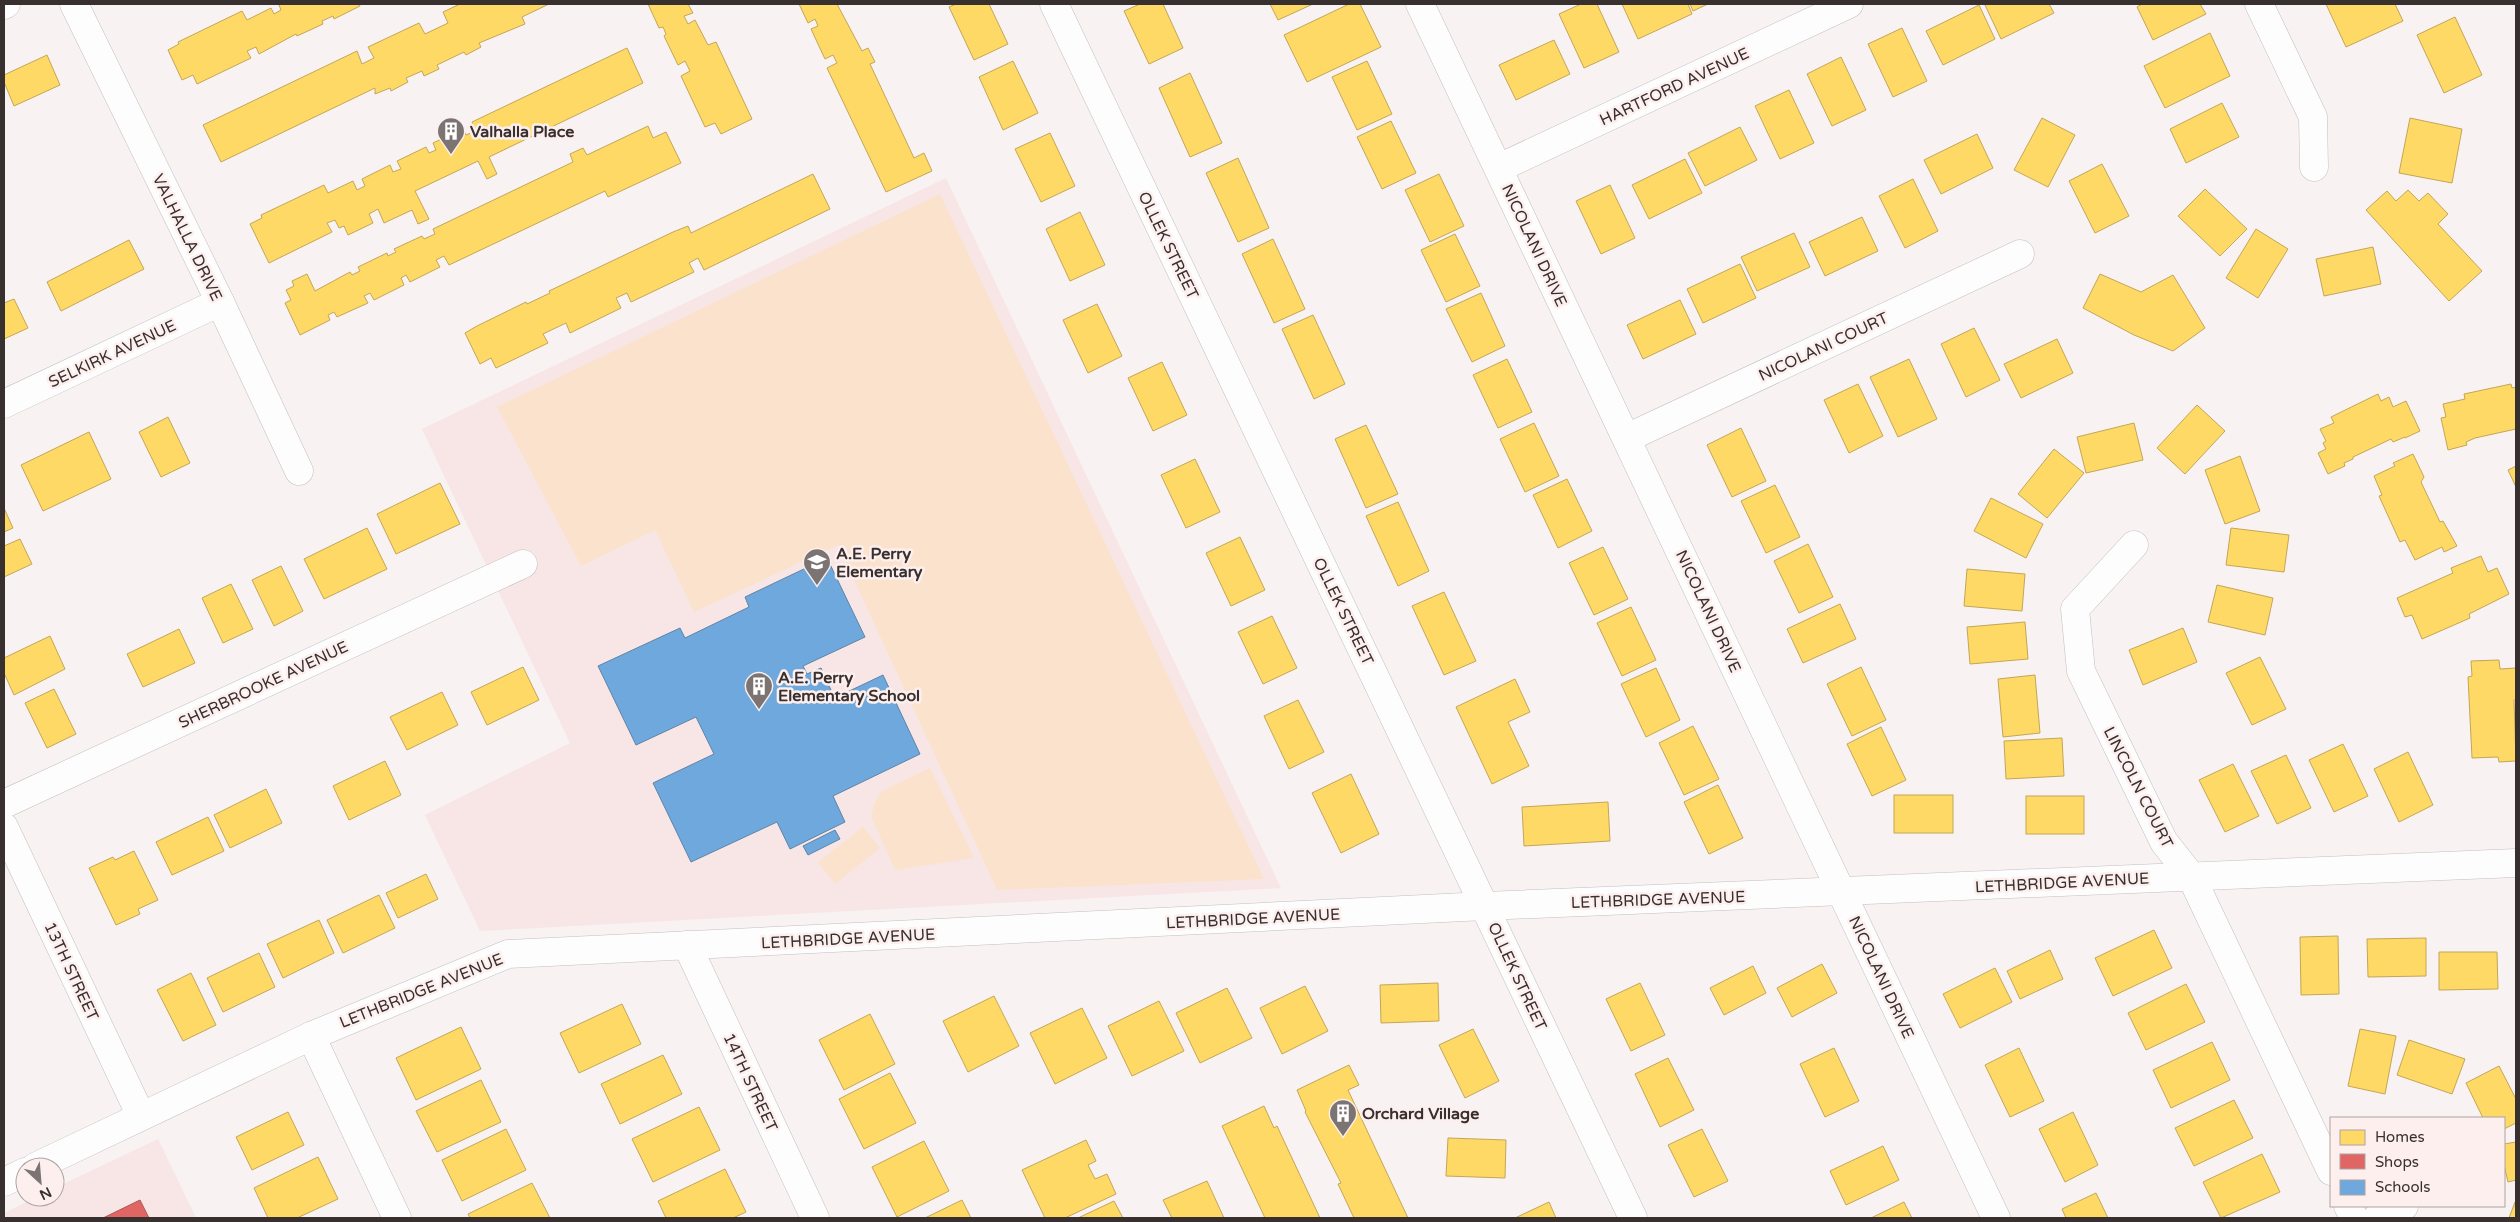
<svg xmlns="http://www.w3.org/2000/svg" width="2520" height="1222" font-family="'Varela Round',sans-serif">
  <rect width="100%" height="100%" fill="#f8f2f2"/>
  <g fill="#f7e6e5">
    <polygon points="946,178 1281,888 480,931 425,815 570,743 422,429"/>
    <polygon points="158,1139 196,1218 4,1218 4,1213 37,1197 55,1197 55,1188"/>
  </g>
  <g fill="#fbe2cc">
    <polygon points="940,194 1264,879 997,890 838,545 694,612 655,530 581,566 497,407"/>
    <path d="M930 768 974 858 895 870 872 818C872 807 876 797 884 790Z"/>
    <polygon points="863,827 880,848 835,884 818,862"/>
  </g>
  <g fill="#ffd966" stroke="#c3a656">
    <polygon points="281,4 359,4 360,6 334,19 333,16 322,21 323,24 297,36 296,34 259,54 256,47 247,51 251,58 197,84 193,75 182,80 168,50 179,44 178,42 242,11 247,20 271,8 274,14 281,10 279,5"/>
    <polygon points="460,4 549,4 522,17 525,24 479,43 481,47 466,55 464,52 437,65 439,69 424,76 422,71 406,78 408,82 391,91 390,88 375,94 375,88 221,162 203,125 357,51 362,64 374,58 368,47 419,23 425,34 448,23 443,12"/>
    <polygon points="648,4 688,4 693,13 684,16 688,24 695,20 708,45 716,42 752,119 721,134 715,123 705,127 681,76 690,71 685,61 678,65 664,36 666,34 663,27 659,28"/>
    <polygon points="799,4 837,4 862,51 868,48 875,62 870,64 914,158 924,153 932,171 886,192 827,68 837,63 833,55 825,59 811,29 818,26 815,19 808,23"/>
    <polygon points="956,4 989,4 1008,44 974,60 949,7"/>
    <polygon points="1140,4 1163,4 1183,48 1149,64 1124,11"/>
    <polygon points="1270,4 1313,4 1278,20"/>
    <polygon points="1349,4 1360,4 1381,47 1307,82 1284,35"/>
    <polygon points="1581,4 1597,4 1619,52 1584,68 1559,14"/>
    <polygon points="1622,4 1688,4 1692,14 1638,39"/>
    <polygon points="1690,4 1708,4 1693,11"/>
    <polygon points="1987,4 2049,4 2054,13 2001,39 1985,5"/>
    <polygon points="2142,4 2200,4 2206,14 2153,40 2137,7"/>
    <polygon points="2326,4 2395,4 2403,21 2346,47"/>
    <polygon points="1979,5 1995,39 1943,65 1926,31"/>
    <polygon points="2455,17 2482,75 2444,93 2417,35"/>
    <polygon points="1902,28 1927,81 1893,97 1868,44"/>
    <polygon points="2210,33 2230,76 2165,108 2144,66"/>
    <polygon points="1554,40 1570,74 1516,100 1499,65"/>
    <polygon points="627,48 643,83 489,157 497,174 487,179 478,161 415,191 429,219 418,224 412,210 384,223 378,209 369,214 373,223 348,235 344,226 339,228 335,220 327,223 332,232 269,263 250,224 262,218 261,215 324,185 328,193 353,181 357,190 365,186 362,179 390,165 393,172 401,169 397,161 426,147 429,153 436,150 433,143 463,129 466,135 476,131 472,122"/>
    <polygon points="47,55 60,85 14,106 4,82 4,75"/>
    <polygon points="1841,57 1866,110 1832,126 1807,74"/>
    <polygon points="1013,61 1038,113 1003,130 979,77"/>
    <polygon points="1367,61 1392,114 1357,130 1332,77"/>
    <polygon points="1190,73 1222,143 1190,157 1159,88"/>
    <polygon points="1789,90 1814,143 1780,159 1755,106"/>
    <polygon points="2222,103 2239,137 2186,163 2170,129"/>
    <polygon points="2042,118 2075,135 2048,187 2014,170"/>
    <polygon points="2410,118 2462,129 2452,183 2399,173"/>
    <polygon points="1391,121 1416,173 1382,189 1357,137"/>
    <polygon points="648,126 653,138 666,132 681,163 608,197 605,191 449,265 444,256 436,260 440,267 410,282 406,275 401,278 404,285 374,300 370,293 364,296 368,303 337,317 334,312 328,315 330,320 300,335 285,303 291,300 286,290 294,286 292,281 307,274 315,291 350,272 352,275 360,271 358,267 387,253 388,256 396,252 394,249 422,236 424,239 435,234 433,229 573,162 570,154 583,148 587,155"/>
    <polygon points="1740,127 1757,160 1705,186 1688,153"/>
    <polygon points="1050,133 1075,186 1041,202 1015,149"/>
    <polygon points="1977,134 1993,168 1941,194 1924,160"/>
    <polygon points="1238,158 1269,228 1238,242 1206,173"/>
    <polygon points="1685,159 1702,193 1649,219 1632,185"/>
    <polygon points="2102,164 2129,216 2095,233 2069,181"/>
    <polygon points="813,174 830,209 704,270 698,258 689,263 694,272 631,302 627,293 616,298 621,308 570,333 566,323 543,334 548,343 496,368 491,358 480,364 465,333 477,326 526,302 527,304 550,293 549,291 673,232 688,226 691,233"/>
    <polygon points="1439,174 1464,226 1430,242 1405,190"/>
    <polygon points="1913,179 1938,231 1905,248 1879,196"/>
    <polygon points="1610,185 1635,238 1601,254 1576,201"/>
    <polygon points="2205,189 2247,229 2220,256 2178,216"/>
    <polygon points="2408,190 2419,201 2428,193 2448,214 2438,224 2482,271 2449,301 2366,210 2387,191 2396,201"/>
    <polygon points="1080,212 1105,265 1070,281 1046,229"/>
    <polygon points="1862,217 1878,251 1825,276 1809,242"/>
    <polygon points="2256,229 2288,249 2258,298 2226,278"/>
    <polygon points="1794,233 1810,267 1757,291 1741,257"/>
    <polygon points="1455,234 1480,286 1446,302 1421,250"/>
    <polygon points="1273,239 1305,309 1274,323 1242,254"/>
    <polygon points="129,240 144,269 61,311 47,282"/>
    <polygon points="2373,247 2381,284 2324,296 2316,259"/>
    <polygon points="1740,264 1756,298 1703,323 1687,289"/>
    <polygon points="2100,274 2141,292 2173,275 2205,328 2173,351 2134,335 2083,308"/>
    <polygon points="1481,293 1505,346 1472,362 1446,309"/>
    <polygon points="14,299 28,328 4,339 4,303"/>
    <polygon points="1680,300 1696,334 1643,359 1627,325"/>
    <polygon points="1097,304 1122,356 1088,373 1063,320"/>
    <polygon points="1313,315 1345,384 1314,399 1282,329"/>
    <polygon points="1974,328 2000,380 1966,397 1941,344"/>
    <polygon points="2057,339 2073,373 2021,398 2004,364"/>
    <polygon points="1507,359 1532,412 1498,428 1473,375"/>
    <polygon points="1909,359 1937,419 1898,437 1870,377"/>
    <polygon points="1162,362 1187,415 1153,431 1128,378"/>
    <polygon points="1858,384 1883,436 1849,453 1824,400"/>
    <polygon points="2511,384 2512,388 2516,387 2516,429 2475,438 2466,442 2467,445 2448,450 2441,418 2446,417 2443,404 2465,399 2464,394"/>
    <polygon points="2378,394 2381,401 2389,397 2393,407 2406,401 2420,431 2405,438 2405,437 2393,442 2391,439 2353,457 2353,459 2344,463 2345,466 2328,474 2318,453 2326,449 2323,443 2326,441 2320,429 2334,423 2331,417"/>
    <polygon points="2197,405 2225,431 2185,474 2157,448"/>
    <polygon points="168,417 190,463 161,477 139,432"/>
    <polygon points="1534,423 1559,476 1525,492 1500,439"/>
    <polygon points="2134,423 2143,460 2086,473 2077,437"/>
    <polygon points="1366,425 1398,494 1366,508 1335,439"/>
    <polygon points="1741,428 1766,481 1732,497 1707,445"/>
    <polygon points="89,432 111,479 43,511 21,465"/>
    <polygon points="2054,449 2084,473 2047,518 2018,494"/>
    <polygon points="2413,454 2424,477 2421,482 2440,522 2443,521 2457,546 2444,552 2442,547 2415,560 2405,540 2400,542 2379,496 2382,495 2374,476 2395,466 2393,463"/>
    <polygon points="2240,456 2260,511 2225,524 2205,470"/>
    <polygon points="1195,459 1220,512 1186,528 1161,475"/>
    <polygon points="2516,466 2516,487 2508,470"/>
    <polygon points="1567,479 1592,531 1558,548 1533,495"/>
    <polygon points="440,483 460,524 396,554 377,514"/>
    <polygon points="1775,485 1800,537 1766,553 1741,501"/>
    <polygon points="1991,498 2043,524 2026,558 1974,531"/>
    <polygon points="1398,502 1429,571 1398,586 1366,516"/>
    <polygon points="4,508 13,528 4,532"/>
    <polygon points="367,528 387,569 324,599 304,559"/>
    <polygon points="2231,528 2289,535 2284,572 2226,565"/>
    <polygon points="1240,537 1265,590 1231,606 1206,553"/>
    <polygon points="20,539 32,564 4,577 4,546"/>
    <polygon points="1808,544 1833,597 1799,613 1774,561"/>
    <polygon points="1603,547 1628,599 1594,615 1569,563"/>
    <polygon points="2481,556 2488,572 2497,568 2509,594 2469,614 2470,618 2422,639 2412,615 2405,617 2397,598 2453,573 2451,568"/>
    <polygon points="281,566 303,611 274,626 252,580"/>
    <polygon points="1967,569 2025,574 2022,611 1964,606"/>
    <polygon points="231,584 253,629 223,643 202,598"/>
    <polygon points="2217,585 2273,598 2265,635 2208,622"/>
    <polygon points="1444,592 1476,661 1444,675 1412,606"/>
    <polygon points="1840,604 1856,639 1803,663 1787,629"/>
    <polygon points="1631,607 1656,660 1622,676 1597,623"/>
    <polygon points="1272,616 1297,668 1263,684 1238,632"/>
    <polygon points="2025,622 2028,659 1970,664 1967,627"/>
    <polygon points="2183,628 2197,662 2143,685 2129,650"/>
    <polygon points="179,629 195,663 143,687 127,654"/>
    <polygon points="50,636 65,669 14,695 4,673 4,658"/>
    <polygon points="2260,657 2286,709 2252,725 2226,673"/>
    <polygon points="2499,660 2500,669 2516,668 2516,700 2514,700 2516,761 2499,762 2498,757 2472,758 2468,677 2472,676 2471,661"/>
    <polygon points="523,667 539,700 487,725 471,692"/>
    <polygon points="1861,667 1886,720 1852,736 1827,684"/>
    <polygon points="1656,668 1680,720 1646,737 1621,684"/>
    <polygon points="2035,675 2040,733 2003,737 1998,679"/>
    <polygon points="1515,679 1530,712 1508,722 1529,766 1492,784 1456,707"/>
    <polygon points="54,689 76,734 47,748 25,703"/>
    <polygon points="442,692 458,725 407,750 390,717"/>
    <polygon points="1298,700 1324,752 1289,769 1264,716"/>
    <polygon points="1693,726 1719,779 1684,795 1659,743"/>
    <polygon points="1881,727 1906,780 1872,796 1847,744"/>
    <polygon points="2062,738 2064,776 2006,779 2004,741"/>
    <polygon points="2343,744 2368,796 2334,812 2309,760"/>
    <polygon points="2408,752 2433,805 2399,822 2374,769"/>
    <polygon points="2286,755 2311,808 2277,824 2251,771"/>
    <polygon points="385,761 401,795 349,820 333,786"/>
    <polygon points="2233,764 2259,816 2225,832 2199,780"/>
    <polygon points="1351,774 1379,834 1341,853 1312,793"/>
    <polygon points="1718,785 1743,838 1709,854 1684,802"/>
    <polygon points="266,789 282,823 230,848 214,815"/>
    <rect x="1894" y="795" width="59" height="38"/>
    <rect x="2026" y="796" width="58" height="38"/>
    <polygon points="1608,802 1610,841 1524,846 1522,807"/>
    <polygon points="208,817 224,851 172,875 156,842"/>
    <polygon points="134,851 158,900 138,909 140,914 116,925 89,868 113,857 115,860"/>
    <polygon points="426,874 438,899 398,918 386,893"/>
    <polygon points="379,895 395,928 343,953 327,920"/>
    <polygon points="319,920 334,953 283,978 267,944"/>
    <polygon points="2154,930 2172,968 2113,996 2095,958"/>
    <polygon points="2338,936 2339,994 2301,995 2300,937"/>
    <polygon points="2426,938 2426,976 2368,977 2367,939"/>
    <polygon points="2050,950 2063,979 2020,999 2007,971"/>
    <polygon points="2439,952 2497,952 2498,989 2439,990"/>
    <polygon points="259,953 275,987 223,1012 207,978"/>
    <polygon points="1822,964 1837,993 1792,1017 1777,988"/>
    <polygon points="1753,966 1766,993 1724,1015 1710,988"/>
    <polygon points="1995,968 2012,1002 1960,1028 1943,994"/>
    <polygon points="191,973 216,1025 183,1041 157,990"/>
    <polygon points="1438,983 1439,1021 1381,1023 1380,985"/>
    <polygon points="1640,983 1665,1035 1631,1051 1606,999"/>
    <polygon points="2186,984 2205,1022 2146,1050 2128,1013"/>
    <polygon points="1305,986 1328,1031 1282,1054 1260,1008"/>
    <polygon points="1227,988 1252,1038 1200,1063 1176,1013"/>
    <polygon points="994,996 1019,1046 968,1072 943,1021"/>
    <polygon points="1159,1001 1184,1051 1132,1076 1108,1026"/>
    <polygon points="622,1004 641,1044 579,1073 560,1033"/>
    <polygon points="1082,1008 1107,1058 1055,1084 1030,1033"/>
    <polygon points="870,1014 895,1064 844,1090 819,1040"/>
    <polygon points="461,1027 481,1069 416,1100 396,1058"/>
    <polygon points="1473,1029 1499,1081 1465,1098 1439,1045"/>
    <polygon points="2360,1029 2396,1036 2385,1094 2348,1086"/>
    <polygon points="2409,1040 2465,1059 2452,1094 2397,1075"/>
    <polygon points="2212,1042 2230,1080 2171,1108 2153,1070"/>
    <polygon points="1834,1048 1859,1101 1825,1117 1800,1064"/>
    <polygon points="2019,1048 2044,1101 2010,1117 1985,1065"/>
    <polygon points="663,1055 682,1094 620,1124 601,1084"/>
    <polygon points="1668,1058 1694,1110 1660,1127 1635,1074"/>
    <polygon points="1349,1065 1359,1085 1348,1090 1408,1218 1354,1218 1338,1184 1341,1183 1305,1112 1306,1111 1297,1090"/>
    <polygon points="2499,1066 2516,1099 2516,1123 2504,1129 2504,1118 2483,1118 2466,1083"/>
    <polygon points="890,1073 916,1123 864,1149 839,1099"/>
    <polygon points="481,1080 501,1122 437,1152 416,1111"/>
    <polygon points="2234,1100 2253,1138 2194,1166 2175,1128"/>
    <polygon points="1264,1106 1274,1128 1277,1126 1320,1218 1265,1218 1222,1126"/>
    <polygon points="699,1107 720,1150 653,1182 632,1139"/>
    <polygon points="288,1112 304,1145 252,1170 236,1137"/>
    <polygon points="2073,1112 2098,1165 2065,1182 2039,1129"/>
    <polygon points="506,1129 526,1170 462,1201 442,1160"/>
    <polygon points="1702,1129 1728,1181 1694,1197 1668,1145"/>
    <polygon points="1448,1138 1506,1140 1505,1178 1446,1176"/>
    <polygon points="1086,1140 1096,1161 1088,1165 1095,1179 1107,1174 1116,1194 1065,1218 1045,1218 1022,1170"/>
    <polygon points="924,1141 949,1191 897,1217 872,1167"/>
    <polygon points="2516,1142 2516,1180 2508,1182 2504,1165 2504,1144"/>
    <polygon points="1883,1146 1899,1180 1846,1205 1830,1171"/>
    <polygon points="2262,1154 2280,1192 2221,1218 2203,1182"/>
    <polygon points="318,1157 338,1199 297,1218 268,1218 254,1188"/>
    <polygon points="725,1169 746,1212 733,1218 666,1218 658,1201"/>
    <polygon points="1207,1181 1224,1218 1172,1218 1163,1200"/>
    <polygon points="532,1183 550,1218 470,1218 468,1214"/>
    <polygon points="2096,1193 2108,1218 2066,1218 2062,1209"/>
    <polygon points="962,1200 971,1218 925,1218"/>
    <polygon points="1114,1201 1123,1218 1078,1218"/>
    <polygon points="1549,1202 1556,1218 1515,1218"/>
    <polygon points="1904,1202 1912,1218 1871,1218"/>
    <polygon points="2515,1202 2516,1218 2509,1218"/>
  </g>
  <polygon fill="#e06666" stroke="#ae5656" points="140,1200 149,1218 103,1218"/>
  <g fill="#6fa8dc" stroke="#5e84a8">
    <polygon points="827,558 865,637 803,666 807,674 821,668 831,690 818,696 822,704 883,675 920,754 833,796 845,822 790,849 777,822 691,862 653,783 714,754 696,717 636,745 598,666 680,628 685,638 749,607 745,597"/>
    <polygon points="835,830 840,839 808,855 803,846"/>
  </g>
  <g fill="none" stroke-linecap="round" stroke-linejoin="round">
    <g stroke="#c5bebe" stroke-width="29">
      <g id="minor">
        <polyline points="74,4 220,302 299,471"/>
        <polyline points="1054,4 1633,1218"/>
        <polyline points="1420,4 1996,1218"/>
        <polyline points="2259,4 2313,117 2314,167"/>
        <polyline points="4,5 6,4"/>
        <polyline points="1499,168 1849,4"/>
        <polyline points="4,404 220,302"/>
        <polyline points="1627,438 2020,254"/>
        <polyline points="2134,545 2075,609 2081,671 2164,842 2191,876 2331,1171"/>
        <polyline points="4,804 523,564"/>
        <polyline points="4,827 141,1116"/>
        <polyline points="687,945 815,1218"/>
        <polyline points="311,1036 397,1218"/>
        <polyline points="35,1167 311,1036 508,954 1485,906 2516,863"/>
        <polyline points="4,1182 25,1172"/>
        <polyline points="2348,1206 2354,1218"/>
        <polyline points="2377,1218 2404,1206"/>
      </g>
    </g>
    <use href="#minor" stroke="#fefdfd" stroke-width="28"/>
  </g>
  <defs>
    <g id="building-pin" transform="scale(1.4375)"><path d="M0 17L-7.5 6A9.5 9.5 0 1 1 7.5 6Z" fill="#7b7473" stroke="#fcefee"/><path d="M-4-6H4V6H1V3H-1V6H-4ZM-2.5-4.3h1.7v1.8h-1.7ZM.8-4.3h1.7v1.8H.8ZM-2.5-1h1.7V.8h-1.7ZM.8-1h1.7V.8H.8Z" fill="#fff"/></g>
    <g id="school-pin" transform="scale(1.4375)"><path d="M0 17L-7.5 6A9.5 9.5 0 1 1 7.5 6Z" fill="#7b7473" stroke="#fcefee"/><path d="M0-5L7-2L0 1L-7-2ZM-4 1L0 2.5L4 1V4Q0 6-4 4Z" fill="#fff"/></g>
  </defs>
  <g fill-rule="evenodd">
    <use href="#building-pin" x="451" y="131"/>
    <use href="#school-pin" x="817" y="562"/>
    <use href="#building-pin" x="759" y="686"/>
    <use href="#building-pin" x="1343" y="1113"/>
  </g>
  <g text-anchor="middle" stroke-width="5" stroke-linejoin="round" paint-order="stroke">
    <g font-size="16" fill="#38302f" stroke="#fcefee">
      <text transform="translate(1674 86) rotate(-25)" y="6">HARTFORD AVENUE</text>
      <text transform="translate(188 237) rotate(64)" y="6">VALHALLA DRIVE</text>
      <text transform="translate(1169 245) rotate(64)" y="6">OLLEK STREET</text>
      <text transform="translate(1535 245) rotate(65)" y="6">NICOLANI DRIVE</text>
      <text transform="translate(1823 346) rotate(-25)" y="6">NICOLANI COURT</text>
      <text transform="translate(112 353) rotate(-25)" y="6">SELKIRK AVENUE</text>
      <text transform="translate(1344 611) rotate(64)" y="6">OLLEK STREET</text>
      <text transform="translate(1709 611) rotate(65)" y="6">NICOLANI DRIVE</text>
      <text transform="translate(263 684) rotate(-25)" y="6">SHERBROOKE AVENUE</text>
      <text transform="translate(2139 787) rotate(63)" y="6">LINCOLN COURT</text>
      <text transform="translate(2062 882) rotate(-3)" y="6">LETHBRIDGE AVENUE</text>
      <text transform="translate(1658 899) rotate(-2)" y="6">LETHBRIDGE AVENUE</text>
      <text transform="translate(1253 918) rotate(-3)" y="6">LETHBRIDGE AVENUE</text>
      <text transform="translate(848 938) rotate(-3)" y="6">LETHBRIDGE AVENUE</text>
      <text transform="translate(72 971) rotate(65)" y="6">13TH STREET</text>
      <text transform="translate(1518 976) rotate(65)" y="6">OLLEK STREET</text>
      <text transform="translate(1882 977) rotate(65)" y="6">NICOLANI DRIVE</text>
      <text transform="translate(421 990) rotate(-22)" y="6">LETHBRIDGE AVENUE</text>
      <text transform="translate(751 1082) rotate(65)" y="6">14TH STREET</text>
    </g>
    <g font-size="16" font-weight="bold" fill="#38302f" stroke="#fcefee" text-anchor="start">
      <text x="470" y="137">Valhalla Place</text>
      <text x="836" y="559">A.E. Perry<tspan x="836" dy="18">Elementary</tspan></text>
      <text x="778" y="683">A.E. Perry<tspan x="778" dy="18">Elementary School</tspan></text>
      <text x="1362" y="1119">Orchard Village</text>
    </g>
  </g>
  <rect width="2520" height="1222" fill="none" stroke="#38302f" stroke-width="10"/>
  <rect x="2330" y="1117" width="175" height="90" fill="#fcefee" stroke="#aea3a2"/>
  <rect x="2340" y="1130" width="25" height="15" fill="#ffd966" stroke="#aea3a2"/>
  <text x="2375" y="1142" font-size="15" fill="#38302f">Homes</text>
  <rect x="2340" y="1154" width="25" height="15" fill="#e06666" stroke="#aea3a2"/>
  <text x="2375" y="1167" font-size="15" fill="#38302f">Shops</text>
  <rect x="2340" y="1180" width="25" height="15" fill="#6fa8dc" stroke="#aea3a2"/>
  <text x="2375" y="1192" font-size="15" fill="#38302f">Schools</text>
  <g transform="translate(40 1182) rotate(154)"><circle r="24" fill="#fcefee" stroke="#aea3a2"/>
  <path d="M0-4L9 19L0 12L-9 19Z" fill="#7b7473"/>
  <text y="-8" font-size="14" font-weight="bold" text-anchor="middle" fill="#38302f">N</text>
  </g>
</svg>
